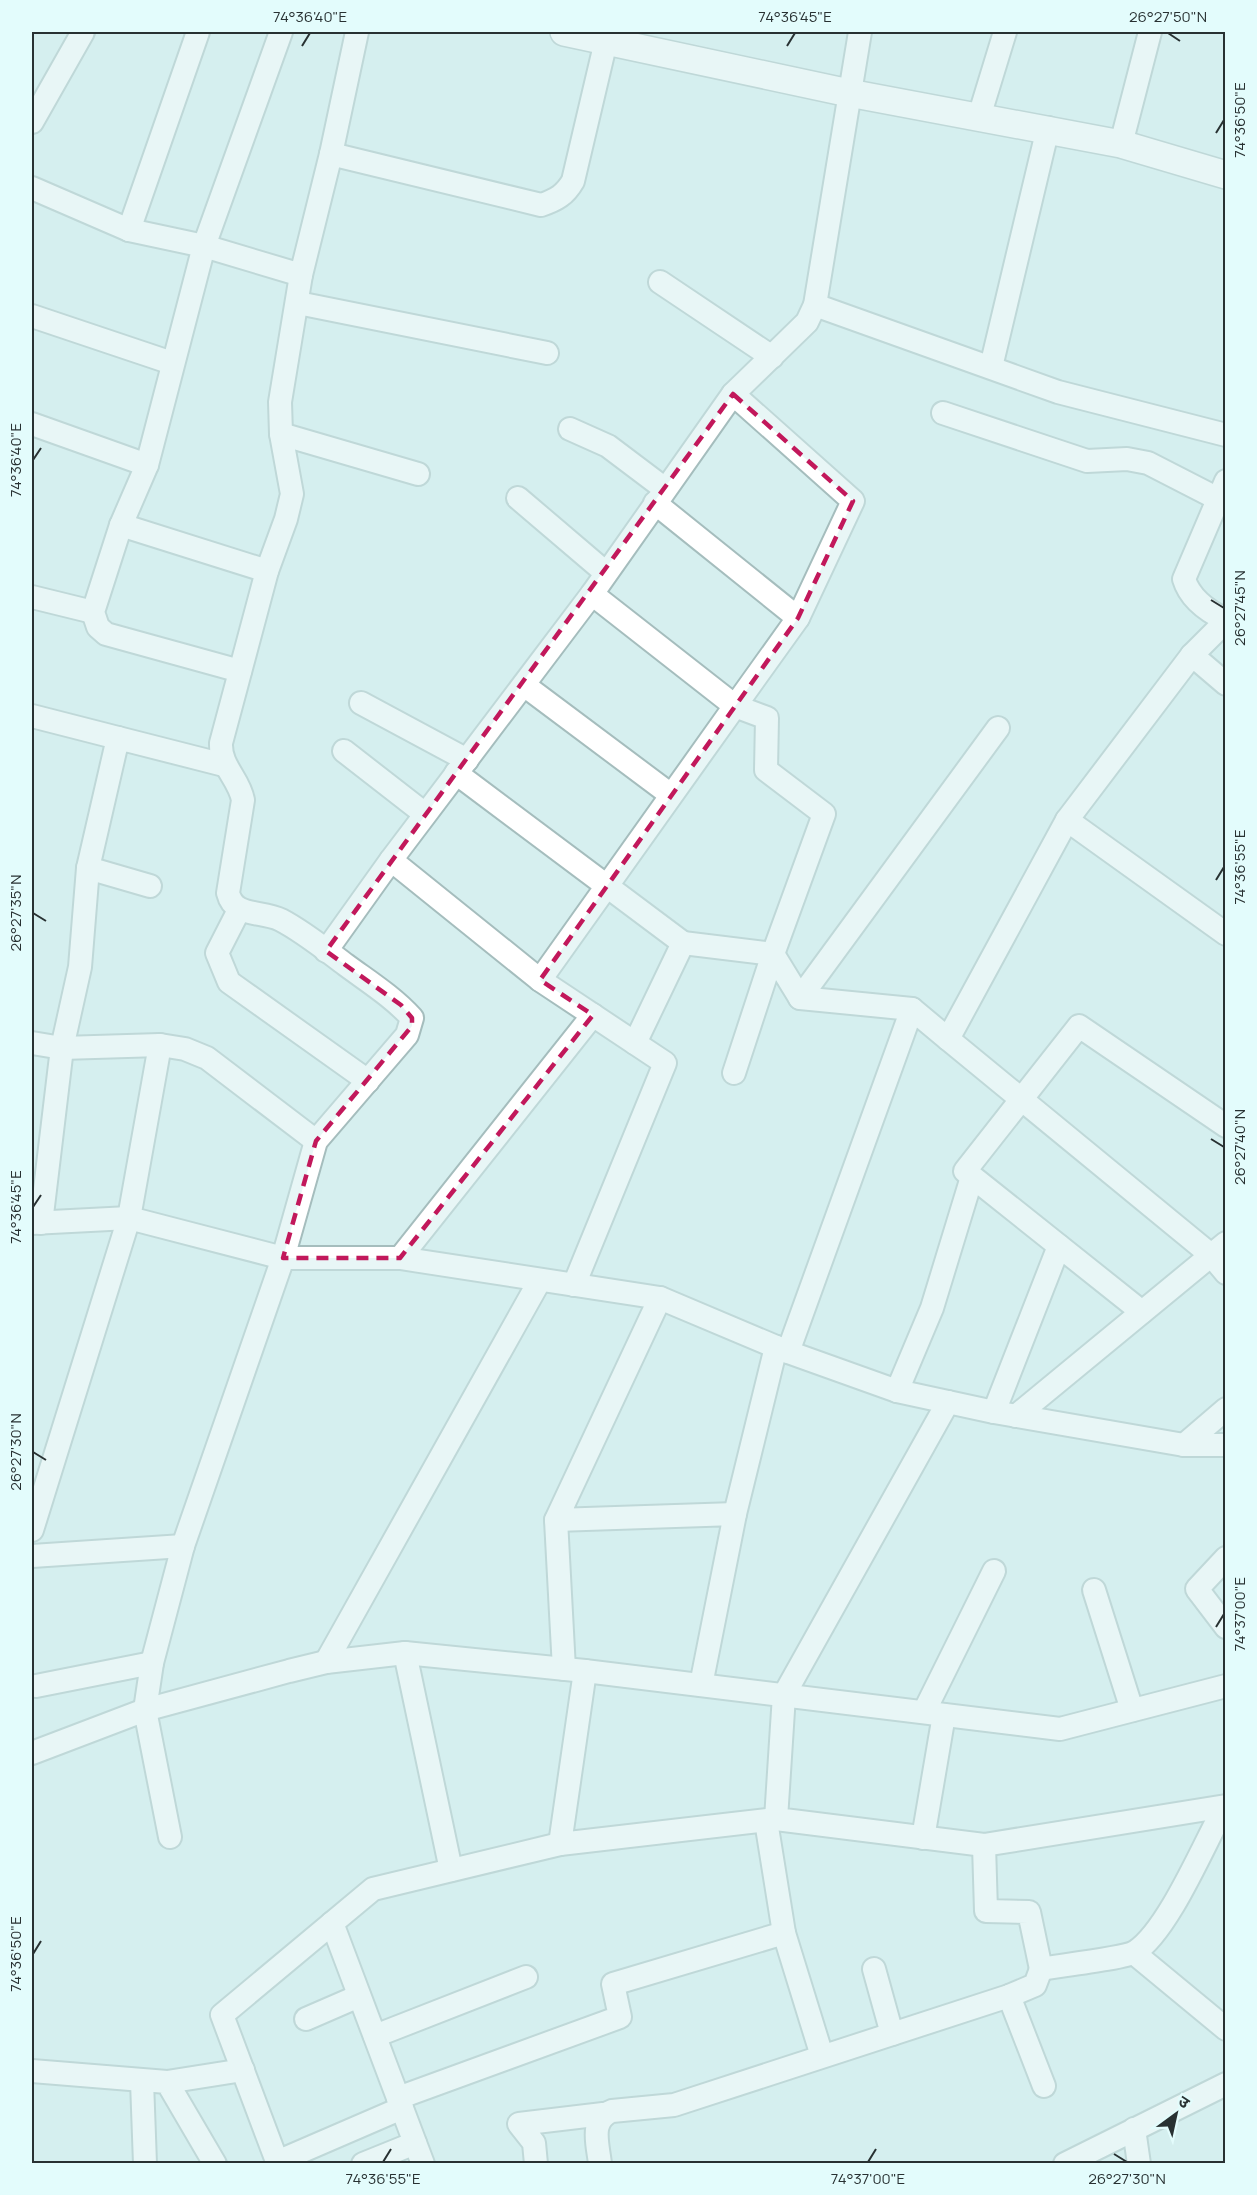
<svg xmlns="http://www.w3.org/2000/svg" width="1257" height="2195" font-family="Manrope,'Noto Sans Devanagari',sans-serif">
  <rect width="100%" height="100%" fill="#d6efef"/>
  <g fill="none" stroke-linecap="round" stroke-linejoin="round">
    <g stroke="#a5bdbd" stroke-width="26">
      <g id="minor">
        <polyline points="979,117 1005,32"/>
        <polyline points="32,122 83,32"/>
        <polyline points="1121,144 1150,32"/>
        <path d="M331 154 541 205C556 200 565 195 573 181L606 41"/>
        <polyline points="32,188 129,230 204,246 301,275"/>
        <polyline points="129,230 198,32"/>
        <polyline points="660,282 772,357"/>
        <polyline points="298,303 547,353"/>
        <polyline points="815,305 1058,392 1226,435"/>
        <polyline points="32,316 172,363"/>
        <polyline points="991,367 1048,128"/>
        <polyline points="733,394 853,501 798,618"/>
        <polyline points="943,413 1087,461 1127,459 1148,463 1226,503"/>
        <polyline points="32,424 147,465"/>
        <polyline points="570,429 608,446 665,489"/>
        <polyline points="281,434 418,474"/>
        <path d="M1226 481 1184 579C1190 599 1207 611 1226 620"/>
        <polyline points="518,498 606,573"/>
        <polyline points="655,503 798,618 735,706 767,718 766,770 824,814 773,954 683,943"/>
        <polyline points="121,525 267,571"/>
        <polyline points="32,597 93,612"/>
        <polyline points="1192,655 1226,684"/>
        <polyline points="240,671 106,634 98,627 93,612 121,525 147,465 204,246 281,32"/>
        <polyline points="524,685 671,795"/>
        <polyline points="361,703 467,760"/>
        <polyline points="32,716 118,738"/>
        <polyline points="344,751 425,814"/>
        <polyline points="456,773 683,943 635,1043"/>
        <polyline points="1067,820 1226,934"/>
        <polyline points="88,868 150,886"/>
        <polyline points="239,910 217,953 229,982 368,1081"/>
        <polyline points="326,951 391,860"/>
        <polyline points="540,980 735,706 592,594"/>
        <polyline points="800,998 998,728"/>
        <polyline points="948,1039 1211,1255 1226,1273"/>
        <polyline points="32,1043 62,1048 160,1045 185,1049 207,1058 316,1141"/>
        <polyline points="734,1073 773,954 800,998 912,1009"/>
        <polyline points="32,1223 129,1218 283,1258 400,1258 660,1298 788,1352 897,1391 994,1412 1184,1445 1226,1445"/>
        <polyline points="41,1223 62,1048 80,967 88,868 118,738 224,765"/>
        <polyline points="400,1258 593,1015"/>
        <polyline points="574,1285 665,1063 540,980 391,860 592,594 733,394 807,322 815,305 860,32"/>
        <polyline points="660,1298 556,1520 735,1514 701,1685"/>
        <polyline points="1142,1312 965,1171 1079,1026 1226,1126"/>
        <polyline points="788,1352 912,1009 948,1039 1067,820 1192,655 1226,621"/>
        <polyline points="897,1391 932,1308 972,1177"/>
        <polyline points="948,1402 784,1695 776,1819 984,1845 1226,1806"/>
        <polyline points="994,1412 1059,1246"/>
        <polyline points="1016,1416 1226,1243"/>
        <polyline points="1184,1445 1226,1409"/>
        <polyline points="735,1514 776,1347"/>
        <polyline points="556,1520 564,1669"/>
        <polyline points="32,1530 129,1218 160,1045"/>
        <polyline points="32,1556 183,1546"/>
        <polyline points="1226,1558 1197,1589 1226,1627"/>
        <polyline points="1094,1590 1132,1710"/>
        <polyline points="405,1653 451,1870"/>
        <polyline points="326,1662 540,1280"/>
        <polyline points="585,1671 560,1844 776,1819"/>
        <polyline points="36,1686 152,1663"/>
        <polyline points="924,1712 994,1571"/>
        <polyline points="32,1753 145,1710 289,1671 326,1662 405,1653 585,1671 1060,1729 1226,1686"/>
        <path d="M170 1837 145 1710 152 1663 183 1546 283 1258 316 1141 407 1035 412 1018C393 997 369 982 346 965 326 950 304 932 281 920 261 910 234 918 228 893L243 800C239 778 220 767 221 743L267 571 286 519 292 494 281 434 280 402 301 275 331 154 357 32"/>
        <polyline points="923,1838 944,1715"/>
        <path d="M984 1845 986 1911 1029 1912 1041 1969C1057 1966 1125 1958 1135 1952 1168 1931 1204 1844 1224 1808"/>
        <polyline points="332,1923 423,2164"/>
        <polyline points="784,1933 822,2056"/>
        <polyline points="1134,1953 1226,2029"/>
        <polyline points="874,1969 892,2034"/>
        <polyline points="1009,1996 1044,2086"/>
        <polyline points="306,2019 359,1996"/>
        <polyline points="375,2036 526,1977"/>
        <polyline points="32,2071 167,2082 215,2164"/>
        <polyline points="142,2081 145,2164"/>
        <polyline points="167,2082 243,2070"/>
        <polyline points="398,2098 620,2017 613,1984 784,1933 766,1821"/>
        <polyline points="1134,2129 1139,2164"/>
        <polyline points="277,2162 402,2108"/>
        <polyline points="278,2164 222,2015 373,1889 560,1844"/>
        <polyline points="363,2164 415,2143"/>
        <polyline points="536,2164 534,2143 519,2124 603,2114"/>
        <path d="M600 2164C598 2144 589 2120 612 2111L674 2105 1009 1996 1035 1985 1041 1969"/>
        <polyline points="1065,2164 1226,2084"/>
      </g>
    </g>
    <g stroke="#a5bdbd" stroke-width="30">
      <polyline id="tertiary" points="564,32 849,93 1121,144 1226,175"/>
    </g>
    <use href="#minor" stroke="#fff" stroke-width="22"/>
    <use href="#tertiary" stroke="#fff" stroke-width="27"/>
  </g>
  <path d="M0 0H1257V2195H0ZM733 394 853 501 798 618 540 980 593 1015 400 1258H283L316 1141 412 1026V1018L401 1005 326 951Z" fill="#d6efef" fill-opacity=".55" fill-rule="evenodd"/>
  <path fill="none" stroke="#c2185b" stroke-width="4.5" stroke-dasharray="12 8" stroke-linejoin="round" d="M733 394 853 501 798 618 540 980 593 1015 400 1258H283L316 1141 412 1026V1018L401 1005 326 951Z"/>
  <path fill="none" stroke="#283132" stroke-width="2" d="M1168 33 1180 41M302 46 310 33M787 46 795 33M1216 133 1224 120M33 460 41 448M1211 600 1224 608M1216 880 1224 867M33 913 46 921M1211 1139 1224 1147M33 1207 41 1195M33 1452 46 1460M1216 1627 1224 1614M33 1954 41 1941M1114 2154 1127 2162M383 2162 391 2149M868 2162 876 2149"/>
  <rect width="1257" height="2195" fill="none" stroke="#e3fcfc" stroke-width="66"/>
  <g transform="translate(1176 2114) rotate(33)" stroke="#e3fcfc" stroke-width="4.5" paint-order="stroke">
  <path d="M0-4.5L10 22L0 15L-10 22Z" fill="#283132"/>
  <text y="-9" font-size="16" font-weight="bold" text-anchor="middle" fill="#283132">उ</text>
  </g>
  <rect x="33" y="33" width="1191" height="2129" fill="none" stroke="#283132" stroke-width="2"/>
  <g font-size="15" text-anchor="middle" fill="#283132">
    <text x="310" y="22">74°36'40"E</text>
    <text x="795" y="22">74°36'45"E</text>
    <text x="1168" y="22">26°27'50"N</text>
    <text transform="translate(1240 120) rotate(-90)" y="5">74°36'50"E</text>
    <text transform="translate(16 460) rotate(-90)" y="5">74°36'40"E</text>
    <text transform="translate(1240 608) rotate(-90)" y="5">26°27'45"N</text>
    <text transform="translate(1240 867) rotate(-90)" y="5">74°36'55"E</text>
    <text transform="translate(16 913) rotate(-90)" y="5">26°27'35"N</text>
    <text transform="translate(1240 1147) rotate(-90)" y="5">26°27'40"N</text>
    <text transform="translate(16 1207) rotate(-90)" y="5">74°36'45"E</text>
    <text transform="translate(16 1452) rotate(-90)" y="5">26°27'30"N</text>
    <text transform="translate(1240 1614) rotate(-90)" y="5">74°37'00"E</text>
    <text transform="translate(16 1954) rotate(-90)" y="5">74°36'50"E</text>
    <text x="383" y="2184">74°36'55"E</text>
    <text x="868" y="2184">74°37'00"E</text>
    <text x="1127" y="2184">26°27'30"N</text>
  </g>
</svg>
